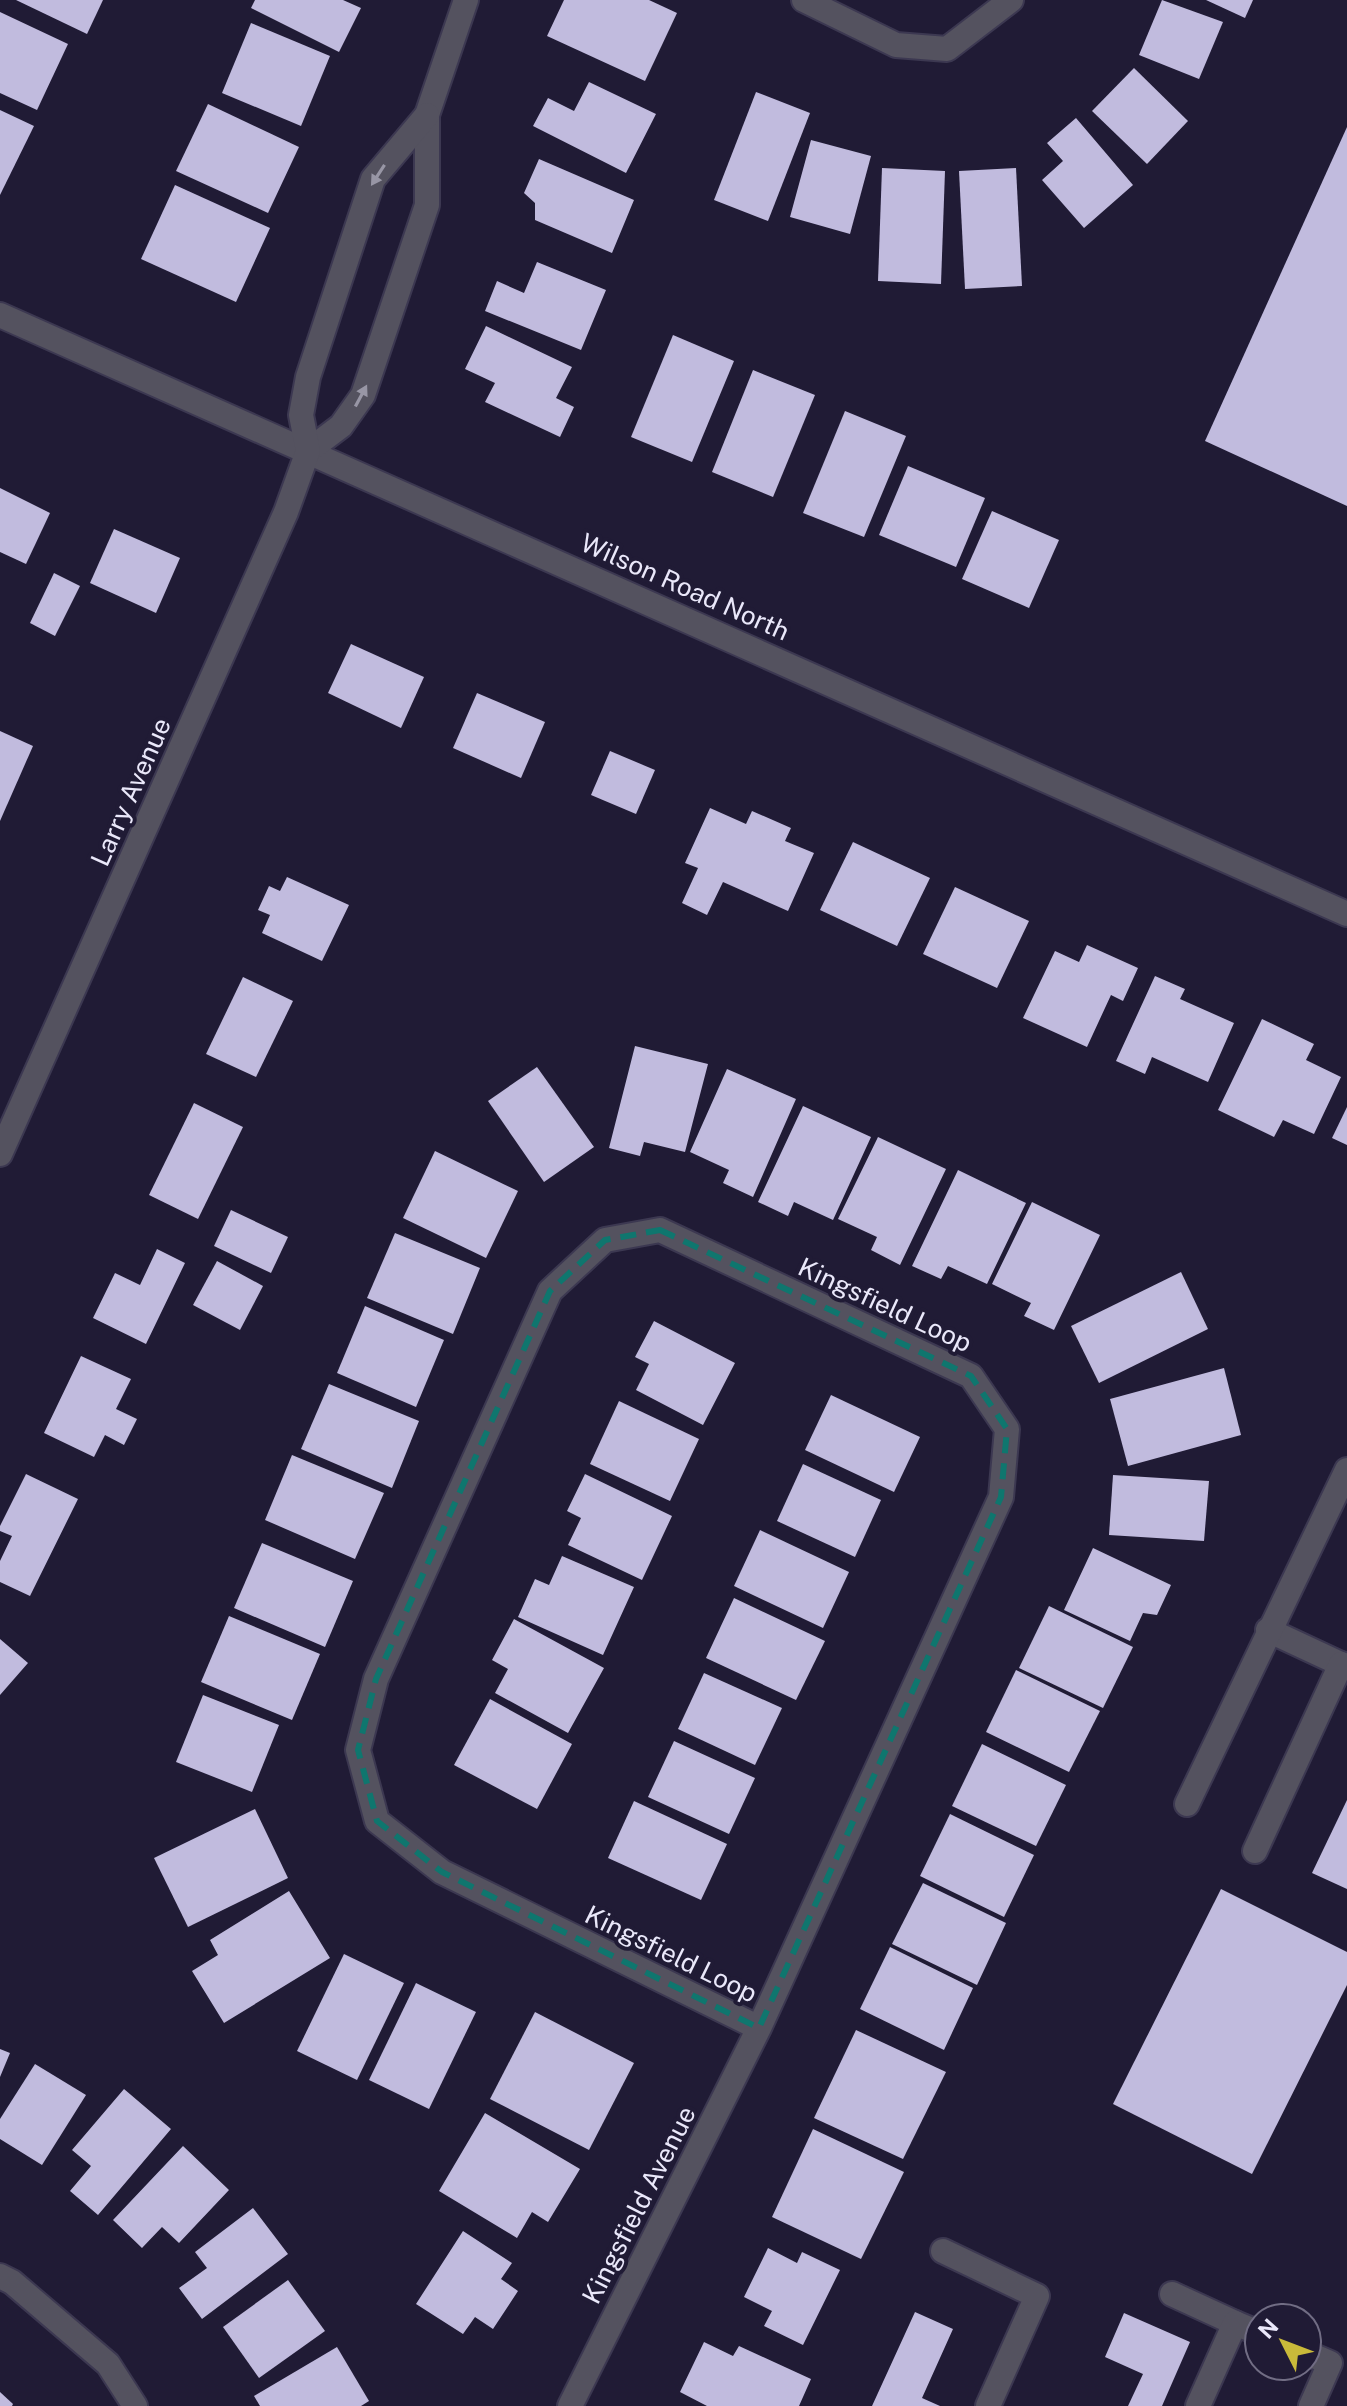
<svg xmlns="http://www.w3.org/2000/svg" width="1347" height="2406" font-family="'Public Sans',sans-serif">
  <rect width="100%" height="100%" fill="#201b35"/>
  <g fill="#c1bbde">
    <polygon points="16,0 103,0 87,34"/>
    <polygon points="255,0 343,0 361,8 339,52 251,8"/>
    <polygon points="564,0 649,0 677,13 645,81 547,36"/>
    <polygon points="1162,0 1223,22 1199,79 1139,55"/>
    <polygon points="1206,0 1253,0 1245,18"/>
    <polygon points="0,12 68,44 37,110 0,93"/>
    <polygon points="251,23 330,56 301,126 222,93"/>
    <polygon points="1134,68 1188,121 1147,164 1092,111"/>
    <polygon points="589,82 656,114 626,173 533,126 548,98 574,111"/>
    <polygon points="756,92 810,113 768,221 714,200"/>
    <polygon points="208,104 299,147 268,213 176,171"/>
    <polygon points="0,110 34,126 0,195"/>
    <polygon points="1076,118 1133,185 1084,228 1042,180 1063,161 1047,143"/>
    <polygon points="1347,127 1347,506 1205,441"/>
    <polygon points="811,140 871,156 850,234 790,217"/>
    <polygon points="539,159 634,200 612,253 535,220 535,203 524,193"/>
    <polygon points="882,168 945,171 941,284 878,281"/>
    <polygon points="1016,168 1022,286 965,289 959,171"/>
    <polygon points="175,185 270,228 236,302 141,259"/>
    <polygon points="537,262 606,290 581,350 485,311 497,281 524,293"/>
    <polygon points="486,326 572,367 556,398 574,407 560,437 485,402 495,383 465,369"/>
    <polygon points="673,335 734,361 692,462 631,437"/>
    <polygon points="753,370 815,395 773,497 712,472"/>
    <polygon points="845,411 906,436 864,537 803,513"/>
    <polygon points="908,466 985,498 956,567 879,535"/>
    <polygon points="0,488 50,513 26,564 0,552"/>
    <polygon points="992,511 1059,540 1029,608 962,579"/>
    <polygon points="114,529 180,558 156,613 90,583"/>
    <polygon points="54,573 80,586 55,636 30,623"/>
    <polygon points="351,644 424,677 401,728 328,693"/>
    <polygon points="477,693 545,722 521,778 453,748"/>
    <polygon points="0,731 33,746 0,821"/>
    <polygon points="610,751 655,770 636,814 591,795"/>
    <polygon points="710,808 746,824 752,811 791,828 785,841 814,853 788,911 723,882 707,915 682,903 698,868 685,863"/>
    <polygon points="853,842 930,878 897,946 820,910"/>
    <polygon points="287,877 349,905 322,961 262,933 270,915 258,910 269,886 280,891"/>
    <polygon points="955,887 1029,921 997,988 923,954"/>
    <polygon points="1087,945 1138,968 1123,1001 1111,995 1087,1047 1023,1018 1055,951 1079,962"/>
    <polygon points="1155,976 1185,989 1180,999 1234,1023 1208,1082 1152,1057 1145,1074 1116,1061"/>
    <polygon points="243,977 293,1001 256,1077 206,1054"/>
    <polygon points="1262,1019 1314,1044 1306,1060 1341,1077 1314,1134 1283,1120 1274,1137 1218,1110"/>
    <polygon points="635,1046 708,1064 685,1152 644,1142 640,1156 609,1148"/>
    <polygon points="537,1067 594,1147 544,1182 488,1101"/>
    <polygon points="727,1069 796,1099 753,1197 723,1183 729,1170 690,1152"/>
    <polygon points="194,1103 243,1127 198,1219 149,1195"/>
    <polygon points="803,1106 871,1137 833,1220 794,1202 788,1216 758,1202"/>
    <polygon points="1347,1107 1347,1145 1332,1138"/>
    <polygon points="878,1137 946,1169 900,1265 871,1250 877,1237 838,1219"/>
    <polygon points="435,1151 518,1191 486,1258 403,1218"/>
    <polygon points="958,1170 1026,1203 987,1284 948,1266 941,1279 912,1266"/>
    <polygon points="1032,1202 1100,1235 1054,1330 1024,1316 1031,1303 992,1284"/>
    <polygon points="231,1210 288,1237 271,1273 214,1246"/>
    <polygon points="395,1233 480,1268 453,1334 367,1298"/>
    <polygon points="157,1249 185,1263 146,1344 93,1318 115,1273 140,1285"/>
    <polygon points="217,1261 263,1286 240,1330 193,1305"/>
    <polygon points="1181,1272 1208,1329 1099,1383 1071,1326"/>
    <polygon points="365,1306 444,1340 416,1407 337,1373"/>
    <polygon points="654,1321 735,1363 703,1425 636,1390 649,1364 635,1357"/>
    <polygon points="81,1356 131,1379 116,1409 137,1419 124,1445 105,1435 94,1457 44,1433"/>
    <polygon points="1224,1368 1241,1435 1128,1466 1110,1399"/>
    <polygon points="329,1384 419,1421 392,1488 301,1449"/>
    <polygon points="831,1395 920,1437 894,1492 805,1450"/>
    <polygon points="619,1401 699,1439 670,1501 590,1464"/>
    <polygon points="292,1455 384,1493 355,1559 265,1520"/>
    <polygon points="803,1464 881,1500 855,1557 777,1521"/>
    <polygon points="26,1474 78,1499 30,1596 0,1582 0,1561 12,1536 0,1531 0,1526"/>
    <polygon points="585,1474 672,1516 642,1580 568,1545 581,1518 567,1511"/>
    <polygon points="1113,1475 1209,1481 1204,1541 1109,1535"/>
    <polygon points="760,1530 849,1572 823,1628 734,1586"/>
    <polygon points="262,1543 353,1581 325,1647 234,1608"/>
    <polygon points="1093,1548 1171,1585 1157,1615 1143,1613 1130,1641 1064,1610"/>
    <polygon points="562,1556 634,1587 603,1655 518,1617 535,1579 549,1585"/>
    <polygon points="734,1598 825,1641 796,1700 706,1658"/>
    <polygon points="1049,1606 1133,1647 1103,1708 1019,1668"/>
    <polygon points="229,1616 320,1654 292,1720 201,1682"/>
    <polygon points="514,1619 604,1668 568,1733 495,1693 508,1669 492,1660"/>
    <polygon points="0,1639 28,1663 0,1695"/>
    <polygon points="1016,1670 1100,1711 1069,1772 986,1732"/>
    <polygon points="704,1673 782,1708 755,1765 678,1729"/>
    <polygon points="203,1695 279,1725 252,1792 176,1762"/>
    <polygon points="490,1699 572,1744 537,1809 454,1765"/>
    <polygon points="674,1741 755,1778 729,1834 648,1797"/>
    <polygon points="982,1744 1066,1785 1036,1846 952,1806"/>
    <polygon points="1347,1800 1347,1889 1312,1873"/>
    <polygon points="634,1801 727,1844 701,1900 608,1858"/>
    <polygon points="255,1809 288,1878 188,1927 154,1858"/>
    <polygon points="950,1814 1034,1855 1004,1917 920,1876"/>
    <polygon points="923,1883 1006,1923 977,1985 892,1944"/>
    <polygon points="1221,1889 1347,1952 1347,1985 1252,2174 1113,2104"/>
    <polygon points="289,1891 330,1958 224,2023 192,1971 218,1955 210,1940"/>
    <polygon points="890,1947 973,1988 944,2050 860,2009"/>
    <polygon points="344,1954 404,1983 357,2080 297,2051"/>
    <polygon points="416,1983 476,2012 429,2109 369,2080"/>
    <polygon points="535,2012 634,2063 589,2150 490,2099"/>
    <polygon points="856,2030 946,2072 903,2159 814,2118"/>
    <polygon points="0,2049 10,2053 0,2077"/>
    <polygon points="35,2064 86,2095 42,2165 0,2139 0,2119"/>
    <polygon points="124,2089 171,2129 98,2215 70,2191 91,2166 72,2150"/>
    <polygon points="485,2113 580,2169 548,2222 532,2212 517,2238 439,2191"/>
    <polygon points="813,2129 904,2172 861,2259 772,2217"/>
    <polygon points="183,2146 229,2190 179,2243 162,2227 142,2248 113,2220"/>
    <polygon points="253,2208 288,2254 202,2319 179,2288 207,2268 195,2252"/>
    <polygon points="463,2231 512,2263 501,2279 518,2291 493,2329 475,2317 463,2334 416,2304"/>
    <polygon points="768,2248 797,2263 802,2252 840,2270 803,2345 764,2326 772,2311 744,2297"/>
    <polygon points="288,2280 325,2331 259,2378 223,2327"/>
    <polygon points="915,2312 953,2329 922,2398 940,2406 872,2406"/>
    <polygon points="1124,2313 1190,2342 1162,2406 1128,2406 1143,2374 1105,2357"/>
    <polygon points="704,2342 733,2356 739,2346 811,2379 799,2406 707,2406 680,2392"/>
    <polygon points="337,2347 369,2401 361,2406 260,2406 254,2396"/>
    <polygon points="0,2392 13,2404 12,2406 0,2406"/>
  </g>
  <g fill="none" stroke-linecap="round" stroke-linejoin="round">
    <g stroke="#3c3851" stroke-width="28">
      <g id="minor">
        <polyline points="804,0 896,45 947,49 1011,0"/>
        <polyline points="0,315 1347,914"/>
        <polyline points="308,451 341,426 363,395 427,205 427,115 466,0"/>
        <polyline points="0,1154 286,512 308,451 301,415 308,377 373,179 427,115"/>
        <polyline points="1268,1630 1347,1667"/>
        <polyline points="1187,1804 1347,1470"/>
        <polyline points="1255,1851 1341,1664"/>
        <polyline points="943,2251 1037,2296 988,2406"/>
        <polyline points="0,2276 12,2282 108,2364 135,2406"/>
        <polyline points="1172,2294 1235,2323"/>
        <polyline points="1307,2353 1330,2363 1311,2406"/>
        <polyline points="570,2406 759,2028 1001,1497 1007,1429 971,1376 660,1230 605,1240 550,1291 376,1679 358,1750 377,1821 442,1872 759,2028"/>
        <polyline points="1198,2406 1235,2323 1259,2333"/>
      </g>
    </g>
    <use href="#minor" stroke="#54525f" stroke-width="24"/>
  </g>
  <defs><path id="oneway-solid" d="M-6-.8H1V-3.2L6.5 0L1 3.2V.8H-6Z" transform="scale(2)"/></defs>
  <g fill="#9896a5">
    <use href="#oneway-solid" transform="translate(378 175) rotate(123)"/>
    <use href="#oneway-solid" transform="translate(361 396) rotate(-62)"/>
  </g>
  <path fill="none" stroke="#0f766e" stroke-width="6" stroke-dasharray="16 10" stroke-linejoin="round" d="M660 1230 971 1376 1007 1429 1001 1497 759 2028 442 1872 377 1821 358 1750 376 1679 550 1291 605 1240Z"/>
  <g text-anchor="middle" stroke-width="8" stroke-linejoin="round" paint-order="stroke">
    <g font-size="26" fill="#eae8fa" stroke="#201b35">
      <text transform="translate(685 587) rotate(24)" y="9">Wilson Road North</text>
      <text transform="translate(131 792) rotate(-66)" y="9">Larry Avenue</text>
      <text transform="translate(885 1305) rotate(25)" y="9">Kingsfield Loop</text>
      <text transform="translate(671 1954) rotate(26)" y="9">Kingsfield Loop</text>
      <text transform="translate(639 2205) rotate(-63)" y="9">Kingsfield Avenue</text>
    </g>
  </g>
  <g transform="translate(1283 2342) rotate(312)"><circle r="38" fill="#201b35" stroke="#716d84" stroke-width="2"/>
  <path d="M0-6L14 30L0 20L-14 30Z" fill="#c9ba3a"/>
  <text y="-12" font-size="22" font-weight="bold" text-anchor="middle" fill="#eae8fa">N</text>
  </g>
</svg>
